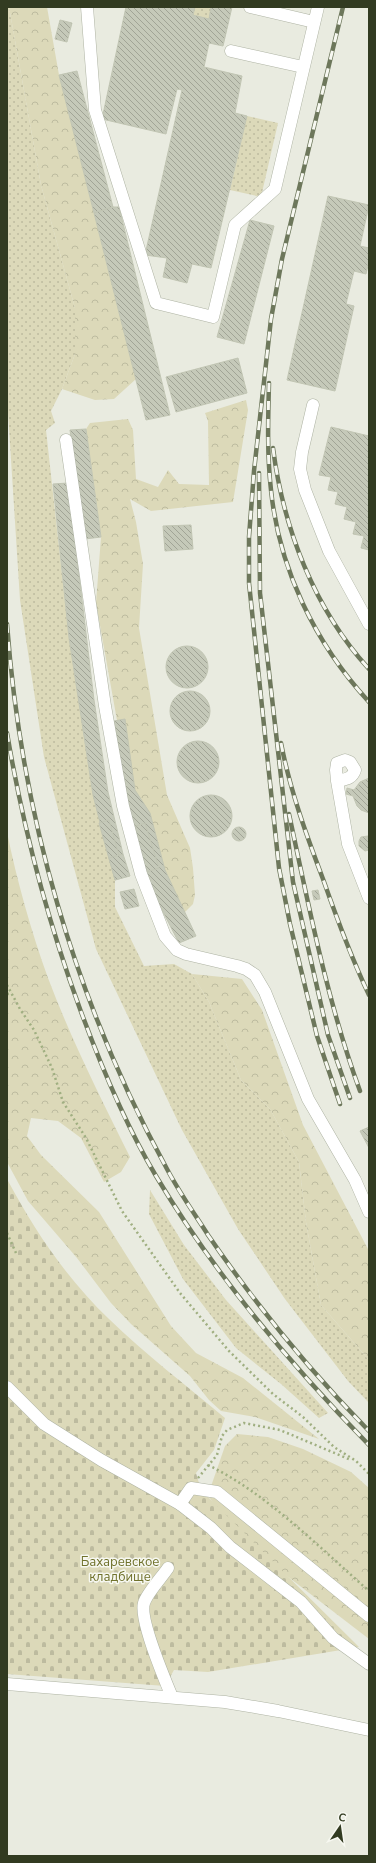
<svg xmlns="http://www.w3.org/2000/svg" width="376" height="1863" font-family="'Nunito Sans',sans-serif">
  <defs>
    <pattern id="grass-dots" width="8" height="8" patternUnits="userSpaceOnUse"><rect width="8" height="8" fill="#dcd9b9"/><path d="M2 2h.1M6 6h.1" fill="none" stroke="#bdbb9f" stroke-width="1.8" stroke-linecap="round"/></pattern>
    <pattern id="forest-crowns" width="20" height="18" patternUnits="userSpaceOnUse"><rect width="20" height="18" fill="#dcd9b9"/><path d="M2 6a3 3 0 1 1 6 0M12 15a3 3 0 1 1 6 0" fill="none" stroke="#bdbb9f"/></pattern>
    <pattern id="cemetery-stones" width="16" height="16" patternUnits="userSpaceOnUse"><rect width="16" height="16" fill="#dcd9b9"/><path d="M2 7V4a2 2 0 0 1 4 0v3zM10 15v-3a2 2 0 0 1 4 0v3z" fill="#bdbb9f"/></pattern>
    <pattern id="building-back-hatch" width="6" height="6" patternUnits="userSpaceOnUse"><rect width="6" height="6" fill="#c5c9b9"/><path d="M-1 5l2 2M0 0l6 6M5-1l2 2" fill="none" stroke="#a1a496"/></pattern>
  </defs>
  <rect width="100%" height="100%" fill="#e9ebe0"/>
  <g fill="url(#grass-dots)">
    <polygon points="7,7 9,7 41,185 75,308 75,354 62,389 51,411 55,423 46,430 69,638 93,795 115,880 115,907 144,966 174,964 192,974 209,1002 241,1080 270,1109 299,1162 306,1222 321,1305 369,1360 369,1403 348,1381 285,1299 238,1229 182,1130 96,949 44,757 20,600 7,397"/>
    <polygon points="195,7 211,7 209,19 193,15"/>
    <polygon points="247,116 278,123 261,197 230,190"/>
    <polygon points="150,1190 184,1245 226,1300 328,1413 319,1418 281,1384 236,1348 183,1279 149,1214"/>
  </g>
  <g fill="url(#forest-crowns)">
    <polygon points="9,7 47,7 59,75 136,379 114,399 95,400 62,389 75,354 75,308 41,185"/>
    <polygon points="246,400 248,410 233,502 151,511 130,499 136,522 143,564 139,628 167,795 190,848 193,868 195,895 193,904 181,916 133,810 96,603 101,537 86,429 90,423 128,419 133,430 136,479 158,487 168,470 179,484 209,485 208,421 205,413"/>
    <path d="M7 832C17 881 31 931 48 978 71 1039 101 1099 130 1157L121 1172 104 1182 81 1138 58 1121 31 1118 27 1136 41 1155 99 1212 171 1326 196 1353 243 1378 319 1439 255 1417 221 1411 209 1400 190 1376 131 1324 111 1303 77 1258 28 1201 7 1162Z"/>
    <polygon points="192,974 242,979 262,1010 303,1125 369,1251 369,1360 321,1305 306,1222 299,1162 270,1109 241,1080 209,1002"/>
    <polygon points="237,1434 268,1437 303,1449 351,1472 369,1488 369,1639 274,1566 223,1519 208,1495 225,1446"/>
  </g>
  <path fill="url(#cemetery-stones)" d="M7 1179C34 1230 67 1279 109 1319 145 1354 187 1386 225 1418L214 1450 196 1473 201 1490 359 1647 208 1672 174 1670 165 1686 7 1674Z"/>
  <g fill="url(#building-back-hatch)" stroke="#c1c5b3">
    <polygon points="126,7 195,7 193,15 209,19 211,7 232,7 223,46 209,43 204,67 242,76 235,113 247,116 211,268 192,264 187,283 163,277 167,258 145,255 182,90 177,89 166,134 102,119"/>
    <polygon points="60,20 72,23 67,42 55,39"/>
    <polygon points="77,71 113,207 94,213 59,75"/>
    <polygon points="328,196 369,205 360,246 369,248 369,261 366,274 354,271 346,304 354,306 335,391 287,380"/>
    <polygon points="113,207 119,207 170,415 146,420 94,213"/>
    <polygon points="250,220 274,226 244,344 217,337"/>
    <polygon points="238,358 247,393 176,412 166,377"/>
    <polygon points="331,427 369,436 369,550 361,548 364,536 353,534 356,522 344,519 347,507 335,504 338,492 328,490 331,477 319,475"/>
    <polygon points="86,429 101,537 85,539 70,430"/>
    <polygon points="68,483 94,700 108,792 123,854 109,858 93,795 69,638 53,484"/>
    <polygon points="191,525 193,549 165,551 163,526"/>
    <circle cx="187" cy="667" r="21"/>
    <circle cx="190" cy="711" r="20"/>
    <polygon points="125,719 135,790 150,813 165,870 196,936 179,943 143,873 124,791 114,721"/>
    <circle cx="198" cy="762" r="21"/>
    <polygon points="369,778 369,813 361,810 357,806 353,796 346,794 347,788 354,790 360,782"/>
    <circle cx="211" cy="816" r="21"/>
    <polygon points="109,820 125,877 115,880 99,823"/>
    <polygon points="145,823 159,868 143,873 130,828"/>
    <circle cx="239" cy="834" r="7"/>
    <polygon points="368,836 369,850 365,851 359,846 359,841 361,837"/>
    <polygon points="123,854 130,876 115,880 109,858"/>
    <polygon points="134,889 139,906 125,909 120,892"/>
    <polygon points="318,890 320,899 314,900 312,891"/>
    <polygon points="369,1127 369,1148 360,1131"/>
  </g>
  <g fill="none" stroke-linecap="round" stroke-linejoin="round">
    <g stroke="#aeb3a3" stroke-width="13">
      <g id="minor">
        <polyline points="87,7 95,110 156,303 213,317 235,225 275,189 318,7"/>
        <polyline points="250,7 314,22"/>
        <polyline points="231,51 303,67"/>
        <polyline points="313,405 302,452 300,469 305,490 329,551 369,624"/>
        <polyline points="66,440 105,706 123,806 141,874 165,936 177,950 186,954 237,966 246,969 255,975 265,992 308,1099 355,1180 369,1212"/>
        <path d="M337 781C346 779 352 779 355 770L350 762 345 760 337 763 336 770 337 781 348 844 369 898"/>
        <polyline points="7,1387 44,1424 101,1460 180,1504 211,1528 230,1547 301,1602 333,1638 369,1664"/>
        <polyline points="180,1504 191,1488 217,1492 369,1616"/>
        <path d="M168 1568C162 1577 147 1593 144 1603 139 1619 165 1680 172 1697"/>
        <polyline points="7,1684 225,1702 278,1711 369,1730"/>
      </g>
    </g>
    <g stroke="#a0af81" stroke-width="2.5" stroke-dasharray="2 3" stroke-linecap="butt">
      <polyline points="7,985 20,1009 34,1030 52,1068 63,1102 86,1138 122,1211 180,1293 229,1351 273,1394 303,1417 334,1447 356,1461 369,1474"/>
      <polyline points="7,994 12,993"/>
      <polyline points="7,1233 16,1253"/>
      <path d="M208 1465C266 1493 320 1548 369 1591"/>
      <polyline points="198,1478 217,1455 222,1436 227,1430 244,1423 280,1430 351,1460"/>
    </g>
    <use href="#minor" stroke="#fff" stroke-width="12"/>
    <g stroke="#6d775b" stroke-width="4.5">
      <g id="rail">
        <path d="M269 383C268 419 267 455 271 490 279 569 315 643 369 702"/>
        <path d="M273 448C283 527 314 609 369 669"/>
        <polyline points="259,473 260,593 293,882 328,1035 350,1098"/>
        <path d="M7 624C21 815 75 1001 167 1169 179 1192 194 1213 208 1235 256 1305 310 1371 369 1431"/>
        <path d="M7 733C23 827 47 919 80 1009 101 1066 125 1124 156 1176 215 1275 289 1363 369 1445"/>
        <path d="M281 743C290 790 306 834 323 879 337 919 351 957 369 995"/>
        <path d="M289 814C309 907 327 1001 360 1091"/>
        <polyline points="340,1104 317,1036 290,924 279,868 249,583 249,537 254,471 271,319 282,259 343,7"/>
      </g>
    </g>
    <use href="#rail" stroke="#f7f8f1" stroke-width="3" stroke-dasharray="9" stroke-linecap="butt"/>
  </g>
  <g text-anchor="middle" stroke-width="3" stroke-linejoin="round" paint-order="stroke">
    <g font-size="13" fill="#70722c" stroke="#f7f8f1">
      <text x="120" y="1566">Бахаревское<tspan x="120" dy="15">кладбище</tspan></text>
    </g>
  </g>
  <rect width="376" height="1863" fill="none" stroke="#323b21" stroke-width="16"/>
  <g transform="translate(340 1827) rotate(13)" stroke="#f7f8f1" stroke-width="3" paint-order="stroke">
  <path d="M0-3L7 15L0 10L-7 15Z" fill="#323b21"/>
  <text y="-6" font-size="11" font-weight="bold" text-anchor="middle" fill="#323b21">С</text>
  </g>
</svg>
